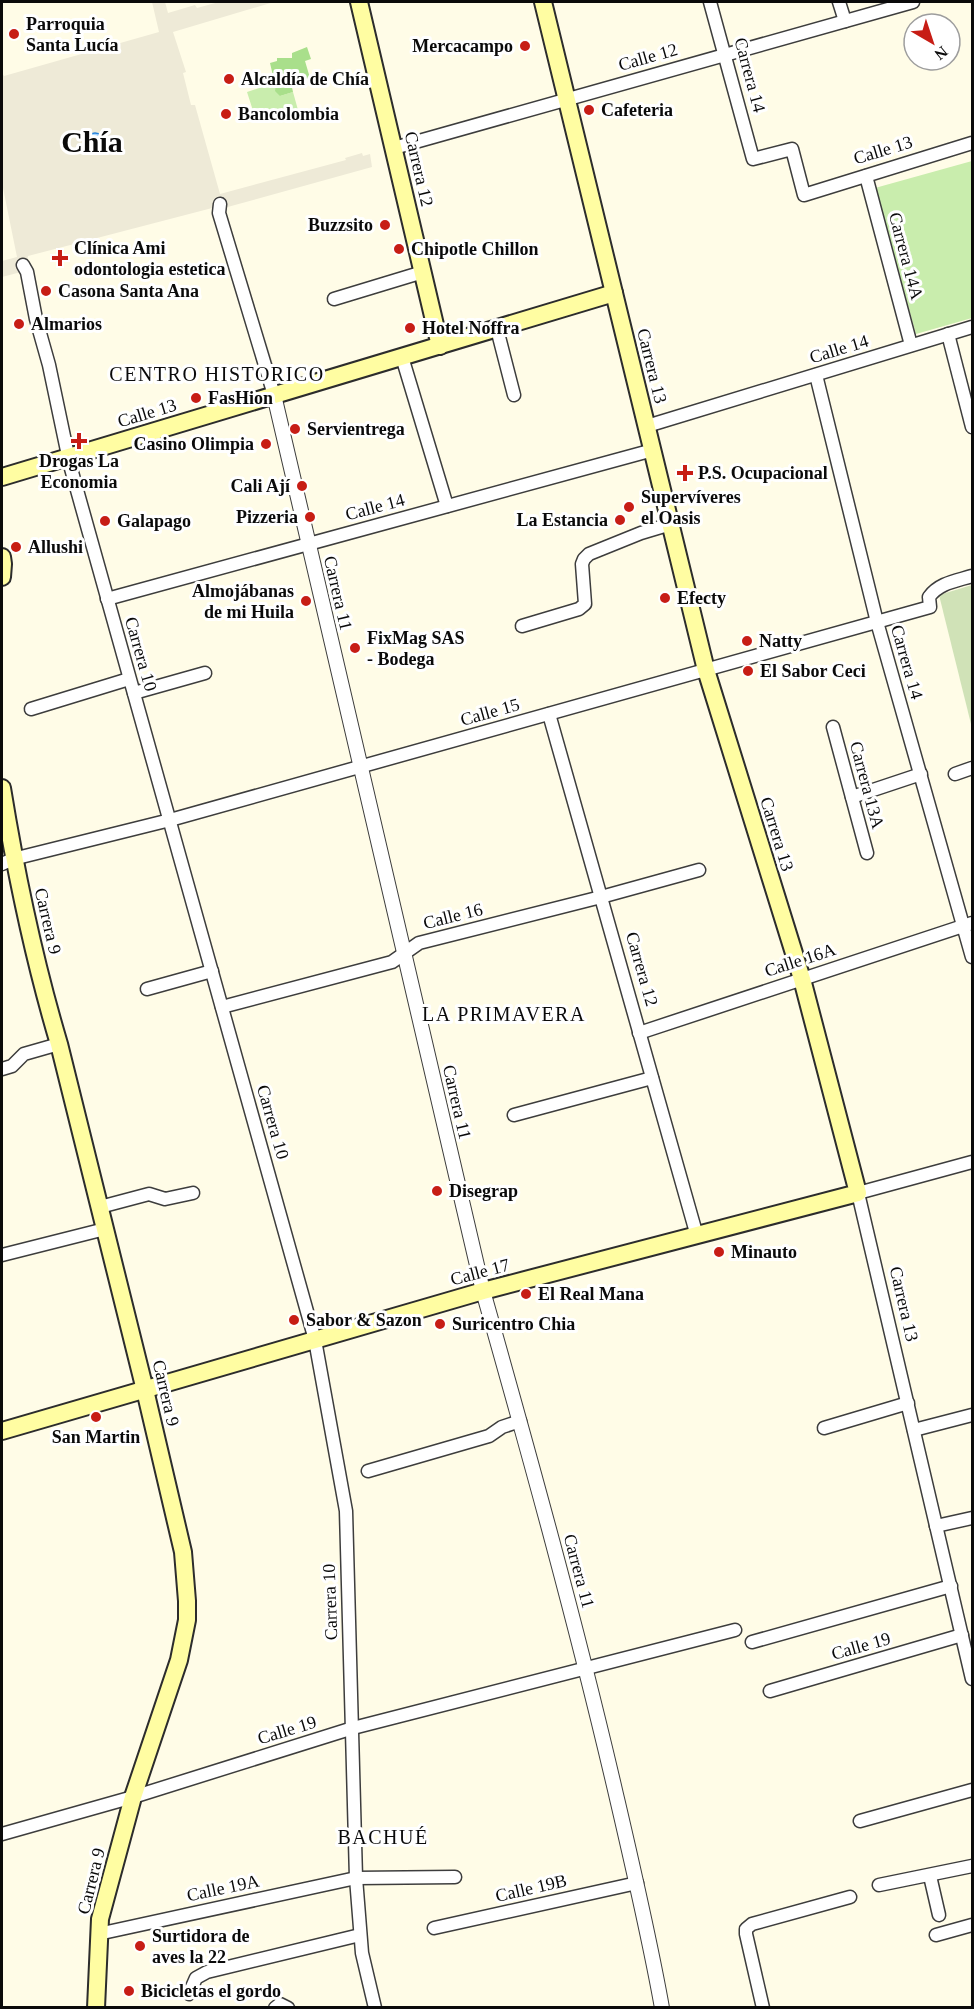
<svg xmlns="http://www.w3.org/2000/svg" width="974" height="2009" font-family="'Times New Roman',serif">
  <rect width="100%" height="100%" fill="#fffce7"/>
  <g fill="#c9edad">
    <polygon points="273,76 277,78 280,96 293,92 298,110 257,123 247,92 274,83"/>
    <polygon points="972,161 972,318 916,334 875,188"/>
  </g>
  <polygon fill="#a9df8b" points="307,47 311,59 305,61 310,78 291,83 293,92 280,96 275,91 277,78 273,76 270,63 277,61 277,58 292,58 292,53"/>
  <polygon fill="#d0e2b7" points="972,585 972,728 939,595"/>
  <polygon fill="#eeead7" points="152,2 165,2 168,13 195,5 197,8 219,2 274,2 173,32 186,72 183,73 191,105 195,105 220,194 346,160 345,158 362,153 363,156 370,154 372,167 224,208 276,373 270,376 262,377 216,207 28,256 27,261 72,439 66,442 21,272 2,277 2,261 17,257 2,183 2,73 4,76 159,32"/>
  <circle fill="#a6d4fd" stroke="#2582db" stroke-width="1.5" cx="95" cy="142" r="9"/>
  <g fill="none" stroke-linecap="round" stroke-linejoin="round">
    <g stroke="#3d3d3d" stroke-width="15">
      <g id="minor">
        <polyline points="710,2 753,159 792,149 804,195 972,143"/>
        <polyline points="839,2 845,21"/>
        <polyline points="394,148 913,2"/>
        <polyline points="866,176 911,345"/>
        <polyline points="220,204 219,213 274,395"/>
        <polyline points="23,265 27,272 36,319 49,365 70,465 315,1340 346,1511 356,1878 362,1953 375,2008"/>
        <polyline points="334,299 423,272"/>
        <polyline points="497,329 514,395"/>
        <polyline points="948,334 972,427"/>
        <polyline points="402,357 447,506"/>
        <polyline points="816,375 877,622 972,957"/>
        <polyline points="647,426 972,327"/>
        <polyline points="107,599 653,450"/>
        <polyline points="522,626 579,609 585,604 582,564 584,559 589,554 641,533 671,524"/>
        <polyline points="134,693 205,673"/>
        <polyline points="31,709 129,679"/>
        <polyline points="549,714 697,1236"/>
        <polyline points="833,727 867,853"/>
        <polyline points="955,774 972,768"/>
        <polyline points="852,797 921,774"/>
        <path d="M2 864 13 859 170 820 930 607 929 597C939 583 956 581 972 576"/>
        <polyline points="147,989 212,971"/>
        <polyline points="222,1007 392,962 419,943 601,897 699,870"/>
        <polyline points="639,1033 972,923"/>
        <polyline points="2,1069 12,1066 24,1054 59,1044"/>
        <polyline points="514,1115 652,1078"/>
        <polyline points="972,1162 858,1193 972,1679"/>
        <polyline points="100,1207 149,1194 165,1199 193,1193"/>
        <polyline points="2,1255 105,1229"/>
        <polyline points="824,1428 908,1403"/>
        <polyline points="914,1430 972,1415"/>
        <polyline points="368,1471 489,1436 502,1427 520,1421"/>
        <polyline points="936,1526 972,1518"/>
        <polyline points="752,1642 951,1586"/>
        <polyline points="770,1691 962,1635"/>
        <polyline points="860,1821 972,1790"/>
        <polyline points="2,1834 133,1797 353,1728 735,1630"/>
        <polyline points="930,1876 939,1915"/>
        <polyline points="879,1885 972,1866"/>
        <polyline points="434,1928 637,1883"/>
        <polyline points="98,1934 356,1878 455,1877"/>
        <polyline points="936,1935 972,1925"/>
        <polyline points="189,1994 196,1978 207,1972 360,1935"/>
        <polyline points="275,2008 280,2004 288,2008"/>
        <polyline points="763,2008 746,1934 746,1929 752,1924 850,1897"/>
      </g>
    </g>
    <g stroke="#3d3d3d" stroke-width="16">
      <path id="tertiary" d="M274 395 483 1291C530 1457 576 1623 615 1790 632 1863 649 1935 662 2008"/>
    </g>
    <g stroke="#2c2c2c" stroke-width="20">
      <g id="secondary">
        <polyline points="359,2 440,346"/>
        <polyline points="2,477 614,293"/>
        <polyline points="2,557 3,564 2,577"/>
        <path d="M2 788C16 874 34 960 59 1044L145 1390 183 1552 187 1601V1620L179 1660 133 1797 100 1919 96 2008"/>
        <polyline points="2,1431 483,1291 858,1193 802,979 706,670 543,2"/>
      </g>
    </g>
    <use href="#minor" stroke="#fff" stroke-width="12"/>
    <use href="#tertiary" stroke="#fff" stroke-width="14"/>
    <use href="#secondary" stroke="#fffda2" stroke-width="16"/>
  </g>
  <g fill="#c71d15" stroke="#fff" stroke-width="2">
    <circle cx="14" cy="34" r="6"/>
    <circle cx="525" cy="46" r="6"/>
    <circle cx="229" cy="79" r="6"/>
    <circle cx="589" cy="110" r="6"/>
    <circle cx="226" cy="114" r="6"/>
    <circle cx="385" cy="225" r="6"/>
    <circle cx="399" cy="249" r="6"/>
    <path d="M57 249h6v6h6v6h-6v6h-6v-6h-6v-6h6z"/>
    <circle cx="46" cy="291" r="6"/>
    <circle cx="19" cy="324" r="6"/>
    <circle cx="410" cy="328" r="6"/>
    <circle cx="196" cy="398" r="6"/>
    <circle cx="295" cy="429" r="6"/>
    <path d="M76 432h6v6h6v6h-6v6h-6v-6h-6v-6h6z"/>
    <circle cx="266" cy="444" r="6"/>
    <path d="M682 464h6v6h6v6h-6v6h-6v-6h-6v-6h6z"/>
    <circle cx="302" cy="486" r="6"/>
    <circle cx="629" cy="507" r="6"/>
    <circle cx="310" cy="517" r="6"/>
    <circle cx="620" cy="520" r="6"/>
    <circle cx="105" cy="521" r="6"/>
    <circle cx="16" cy="547" r="6"/>
    <circle cx="665" cy="598" r="6"/>
    <circle cx="306" cy="601" r="6"/>
    <circle cx="747" cy="641" r="6"/>
    <circle cx="355" cy="648" r="6"/>
    <circle cx="748" cy="671" r="6"/>
    <circle cx="437" cy="1191" r="6"/>
    <circle cx="719" cy="1252" r="6"/>
    <circle cx="526" cy="1294" r="6"/>
    <circle cx="294" cy="1320" r="6"/>
    <circle cx="440" cy="1324" r="6"/>
    <circle cx="96" cy="1417" r="6"/>
    <circle cx="140" cy="1946" r="6"/>
    <circle cx="129" cy="1991" r="6"/>
  </g>
  <g text-anchor="middle" stroke-width="6" stroke-linejoin="round" paint-order="stroke">
    <g font-size="18" font-weight="bold" fill="#0a0a0a" stroke="#fff" text-anchor="start">
      <text x="26" y="30">Parroquia<tspan x="26" dy="21">Santa Lucía</tspan></text>
      <text x="513" y="52" text-anchor="end">Mercacampo</text>
      <text x="241" y="85">Alcaldía de Chía</text>
      <text x="601" y="116">Cafeteria</text>
      <text x="238" y="120">Bancolombia</text>
      <text x="373" y="231" text-anchor="end">Buzzsito</text>
      <text x="74" y="254">Clínica Ami<tspan x="74" dy="21">odontologia estetica</tspan></text>
      <text x="411" y="255">Chipotle Chillon</text>
      <text x="58" y="297">Casona Santa Ana</text>
      <text x="31" y="330">Almarios</text>
      <text x="422" y="334">Hotel Noffra</text>
      <text x="208" y="404">FasHion</text>
      <text x="307" y="435">Servientrega</text>
      <text x="254" y="450" text-anchor="end">Casino Olimpia</text>
      <text x="79" y="467" text-anchor="middle">Drogas La<tspan x="79" dy="21">Economia</tspan></text>
      <text x="698" y="479">P.S. Ocupacional</text>
      <text x="290" y="492" text-anchor="end">Cali Ají</text>
      <text x="641" y="503">Supervíveres<tspan x="641" dy="21">el Oasis</tspan></text>
      <text x="298" y="523" text-anchor="end">Pizzeria</text>
      <text x="608" y="526" text-anchor="end">La Estancia</text>
      <text x="117" y="527">Galapago</text>
      <text x="28" y="553">Allushi</text>
      <text x="294" y="597" text-anchor="end">Almojábanas<tspan x="294" dy="21">de mi Huila</tspan></text>
      <text x="677" y="604">Efecty</text>
      <text x="367" y="644">FixMag SAS<tspan x="367" dy="21">- Bodega</tspan></text>
      <text x="759" y="647">Natty</text>
      <text x="760" y="677">El Sabor Ceci</text>
      <text x="449" y="1197">Disegrap</text>
      <text x="731" y="1258">Minauto</text>
      <text x="538" y="1300">El Real Mana</text>
      <text x="306" y="1326">Sabor &amp; Sazon</text>
      <text x="452" y="1330">Suricentro Chia</text>
      <text x="96" y="1443" text-anchor="middle">San Martin</text>
      <text x="152" y="1942">Surtidora de<tspan x="152" dy="21">aves la 22</tspan></text>
      <text x="141" y="1997">Bicicletas el gordo</text>
    </g>
    <g font-size="18" fill="#0a0a0a" stroke="#fff">
      <text transform="translate(648 57) rotate(-16)" y="6">Calle 12</text>
      <text transform="translate(750 75) rotate(75)" y="6">Carrera 14</text>
      <text transform="translate(883 150) rotate(-17)" y="6">Calle 13</text>
      <text transform="translate(419 169) rotate(77)" y="6">Carrera 12</text>
      <text transform="translate(906 256) rotate(75)" y="6">Carrera 14A</text>
      <text transform="translate(839 349) rotate(-17)" y="6">Calle 14</text>
      <text transform="translate(652 366) rotate(76)" y="6">Carrera 13</text>
      <text transform="translate(147 413) rotate(-17)" y="6">Calle 13</text>
      <text transform="translate(375 507) rotate(-15)" y="6">Calle 14</text>
      <text transform="translate(338 593) rotate(77)" y="6">Carrera 11</text>
      <text transform="translate(141 654) rotate(74)" y="6">Carrera 10</text>
      <text transform="translate(907 662) rotate(74)" y="6">Carrera 14</text>
      <text transform="translate(490 712) rotate(-16)" y="6">Calle 15</text>
      <text transform="translate(867 785) rotate(75)" y="6">Carrera 13A</text>
      <text transform="translate(777 834) rotate(73)" y="6">Carrera 13</text>
      <text transform="translate(453 916) rotate(-14)" y="6">Calle 16</text>
      <text transform="translate(48 921) rotate(77)" y="6">Carrera 9</text>
      <text transform="translate(800 960) rotate(-18)" y="6">Calle 16A</text>
      <text transform="translate(642 969) rotate(74)" y="6">Carrera 12</text>
      <text transform="translate(457 1102) rotate(77)" y="6">Carrera 11</text>
      <text transform="translate(273 1122) rotate(74)" y="6">Carrera 10</text>
      <text transform="translate(480 1272) rotate(-15)" y="6">Calle 17</text>
      <text transform="translate(904 1304) rotate(77)" y="6">Carrera 13</text>
      <text transform="translate(166 1393) rotate(77)" y="6">Carrera 9</text>
      <text transform="translate(579 1571) rotate(75)" y="6">Carrera 11</text>
      <text transform="translate(330 1602) rotate(-92)" y="6">Carrera 10</text>
      <text transform="translate(861 1646) rotate(-16)" y="6">Calle 19</text>
      <text transform="translate(287 1730) rotate(-17)" y="6">Calle 19</text>
      <text transform="translate(91 1881) rotate(-76)" y="6">Carrera 9</text>
      <text transform="translate(223 1888) rotate(-12)" y="6">Calle 19A</text>
      <text transform="translate(531 1888) rotate(-13)" y="6">Calle 19B</text>
    </g>
    <g font-size="20" letter-spacing="1.5" fill="#0a0a0a" stroke="#fff">
      <text x="217" y="381">CENTRO HISTORICO</text>
      <text x="504" y="1021">LA PRIMAVERA</text>
      <text x="383" y="1844">BACHUÉ</text>
    </g>
    <g font-size="30" font-weight="bold" fill="#0a0a0a" stroke="#fff">
      <text x="92" y="152">Chía</text>
    </g>
  </g>
  <rect width="974" height="2009" fill="none" stroke="#0a0a0a" stroke-width="6"/>
  <g transform="translate(932 42) rotate(141)"><circle r="28" fill="#ffffff" stroke="#9d9d9d" stroke-width="1.5"/>
  <path d="M0-4.5L10 22L0 15L-10 22Z" fill="#c71d15"/>
  <text y="-9" font-size="16" font-weight="bold" text-anchor="middle" fill="#0a0a0a">N</text>
  </g>
</svg>
